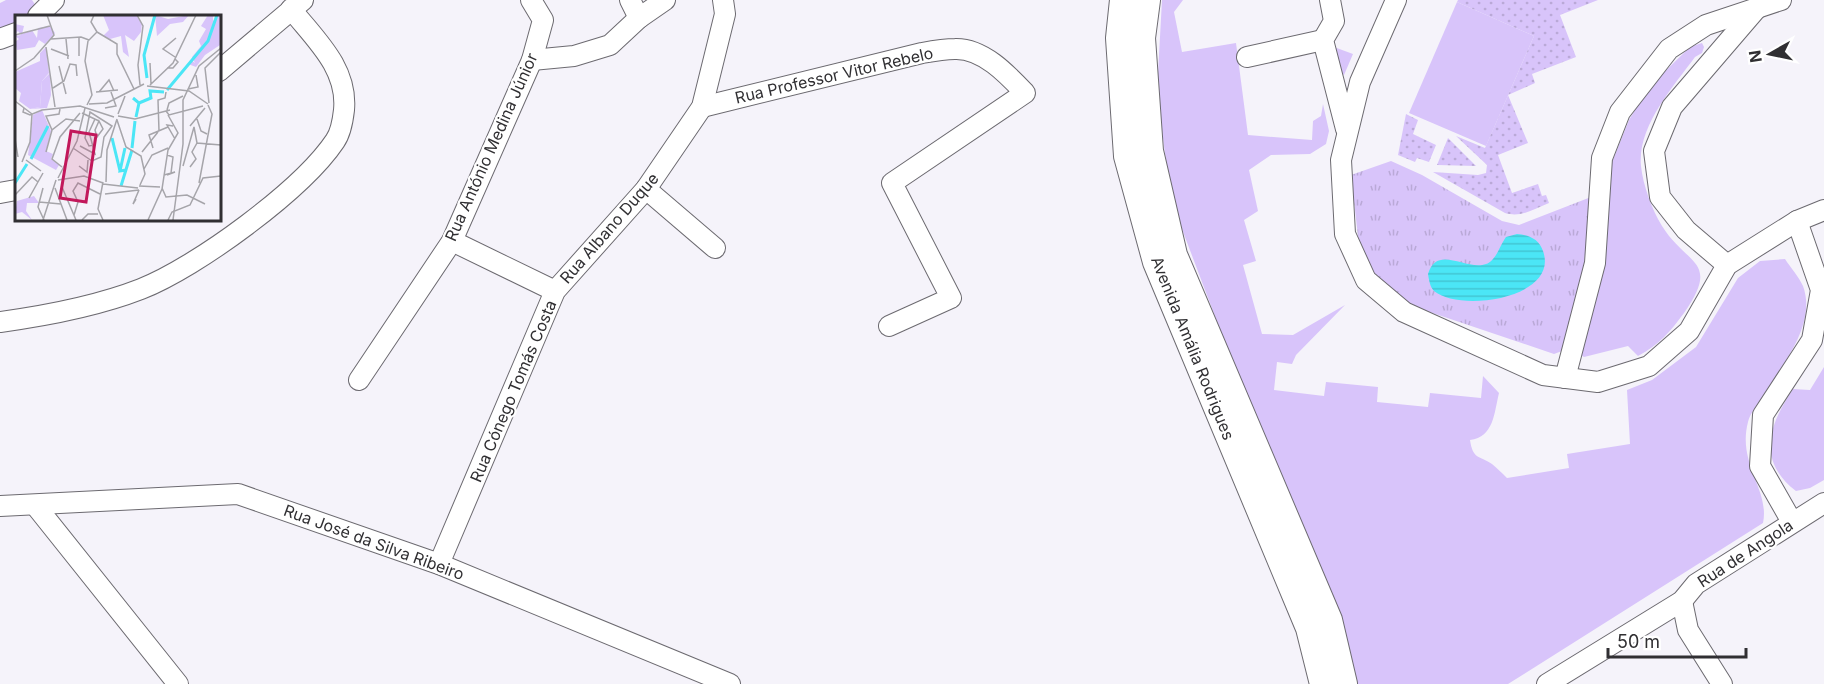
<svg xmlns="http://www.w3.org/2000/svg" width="1824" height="684" font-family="Inter,sans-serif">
  <defs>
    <pattern id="park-tufts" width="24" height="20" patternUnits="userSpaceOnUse" patternTransform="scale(1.5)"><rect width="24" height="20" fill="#d8c4fa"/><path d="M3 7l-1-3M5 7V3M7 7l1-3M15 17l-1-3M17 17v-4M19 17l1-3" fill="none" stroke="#baa9d7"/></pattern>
    <pattern id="garden-dots" width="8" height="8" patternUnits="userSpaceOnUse" patternTransform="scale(1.5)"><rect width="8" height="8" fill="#d8c4fa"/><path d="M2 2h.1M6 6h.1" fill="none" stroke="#baa9d7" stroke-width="1.8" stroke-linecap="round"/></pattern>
    <pattern id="water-rules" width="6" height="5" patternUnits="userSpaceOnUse" patternTransform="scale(1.5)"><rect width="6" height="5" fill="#4be6f6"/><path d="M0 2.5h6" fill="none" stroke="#42c6d3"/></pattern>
  </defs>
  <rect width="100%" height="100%" fill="#f5f3fa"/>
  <g fill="#d8c4fa">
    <polygon points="6,0 32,0 36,6 26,16 16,16 16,22 0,29 0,3"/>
    <path d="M1162 0H1183L1174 12 1182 52 1236 43 1248 135 1312 140 1313 121 1321 116 1323 104 1329 131 1326 144 1310 154 1271 155 1249 170 1258 211 1244 220 1256 261 1243 265 1262 334 1293 335 1345 305 1296 355 1292 364 1277 362 1274 390 1324 396 1326 382 1378 387 1377 402 1428 407 1430 393 1481 398 1483 376 1499 393C1494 413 1494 437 1470 440 1473 460 1479 455 1492 464 1497 468 1502 473 1507 478L1569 468 1567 454 1630 444 1627 390 1652 380 1696 347 1738 278 1760 261 1785 259C1791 268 1799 277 1803 286 1817 324 1782 365 1764 395 1759 403 1750 413 1748 422 1737 464 1770 490 1763 523L1508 684H1354L1171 200 1157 92Z"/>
    <polygon points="1457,2 1534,36 1486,146 1409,113"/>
    <path d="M1702 43 1704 47 1702 53 1695 57C1673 87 1637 127 1641 166 1643 185 1652 210 1662 226 1687 266 1721 260 1684 313 1670 332 1659 345 1638 356L1628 346 1584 357 1581 355 1612 162 1629 120 1649 87 1690 47Z"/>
    <polygon points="1334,47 1353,54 1344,75 1339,71"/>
    <path d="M1824 367V480L1810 488 1796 491C1756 460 1769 425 1793 389L1810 390Z"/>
  </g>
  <polygon fill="url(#park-tufts)" points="1391,161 1422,175 1502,221 1519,225 1591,197 1582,283 1562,351 1554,354 1400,302 1375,280 1359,245 1351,175"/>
  <g fill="url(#garden-dots)">
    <path d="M1458 0H1598L1560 15 1576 57 1532 74 1535 83 1508 95 1528 143 1498 155 1512 193 1538 184 1542 196 1546 195 1549 203C1534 209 1521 218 1505 213L1433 172 1478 175 1486 173 1487 165 1456 136 1485 148 1534 36 1457 2Z"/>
    <polygon points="1406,114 1418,120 1413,134 1436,145 1429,162 1417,158 1415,162 1398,155"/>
    <polygon points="1448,138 1476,166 1437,165"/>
  </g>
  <path fill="url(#water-rules)" d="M1517 234C1529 235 1539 239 1543 251 1560 298 1460 313 1434 291 1430 287 1429 280 1428 274 1437 244 1466 271 1486 264 1496 261 1500 245 1506 237Z"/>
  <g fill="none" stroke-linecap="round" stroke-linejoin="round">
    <g stroke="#6c6a70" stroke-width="22">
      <g id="minor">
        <polyline points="630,0 639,18"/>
        <polyline points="1330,0 1334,21 1323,40 1346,129"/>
        <polyline points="1396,0 1360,82 1341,160 1345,234 1366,280 1404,312 1543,375 1598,382 1649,366 1689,331 1727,265 1797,221 1824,210"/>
        <polyline points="38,16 54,0"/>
        <polyline points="0,39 16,33"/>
        <polyline points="1247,57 1323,40"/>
        <polyline points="532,60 574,56 610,45 639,18 665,0"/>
        <polyline points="219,71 303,0"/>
        <path d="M702 107 922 53C933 51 944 49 955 49 983 48 1008 75 1025 93L892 183 951 298 889 326"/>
        <polyline points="646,189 715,248"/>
        <polyline points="0,193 16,190"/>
        <polyline points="452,241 555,291"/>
        <polyline points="1727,265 1686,230 1660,197 1654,151 1672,107 1757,8"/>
        <path d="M0 322C44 316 100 305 141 289 197 267 302 190 335 141 340 134 343 119 344 110 348 68 315 39 291 9"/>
        <polyline points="1565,378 1595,263 1602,158 1620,112 1669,49 1706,25 1781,0"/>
        <polyline points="359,380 452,241 532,60 543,20 531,0"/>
        <polyline points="35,505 178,684"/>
        <polyline points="0,506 238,494 439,564 730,684"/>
        <polyline points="1792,522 1760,466 1763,415 1812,340 1821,290 1797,221"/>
        <polyline points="439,564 555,291 646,189 702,107 725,14 723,0"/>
        <polyline points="1682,601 1688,630 1722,684"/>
        <polyline points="1547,684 1682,601 1696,584 1824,503"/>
      </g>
    </g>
    <g stroke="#6c6a70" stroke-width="28">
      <g id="major">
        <polyline points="1123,0 1119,38 1127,156 1156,262 1309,628 1323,684"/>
        <polyline points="1147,0 1142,38 1150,151 1174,255 1329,620 1344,684"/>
      </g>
    </g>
    <use href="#minor" stroke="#fff" stroke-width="20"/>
    <use href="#major" stroke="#fff" stroke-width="26"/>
  </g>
  <g text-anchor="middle" stroke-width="4.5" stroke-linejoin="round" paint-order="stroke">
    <g font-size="16" fill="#302f32" stroke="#fff">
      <text transform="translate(834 75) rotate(-13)" y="6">Rua Professor Vitor Rebelo</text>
      <text transform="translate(491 147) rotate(-66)" y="6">Rua António Medina Júnior</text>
      <text transform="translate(609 228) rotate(-49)" y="6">Rua Albano Duque</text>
      <text transform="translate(1193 348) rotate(68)" y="6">Avenida Amália Rodrigues</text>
      <text transform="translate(513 391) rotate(-67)" y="6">Rua Cónego Tomás Costa</text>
      <text transform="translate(374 542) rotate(20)" y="6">Rua José da Silva Ribeiro</text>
      <text transform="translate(1745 553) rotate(-33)" y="6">Rua de Angola</text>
    </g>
  </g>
  <g transform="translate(15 15)">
    <rect width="206" height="206" fill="#f5f3fa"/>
    <path d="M35 58 36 80 32 93 15 94 25 92 27 66Z" fill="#d8c4fa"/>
    <path d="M88 0H121L127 8 126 17 119 26 110 20 114 42 108 37 106 21 95 24 88 21 94 15ZM140 0 153 4 174 0 168 7 155 9 142 21ZM193 0H198V6L205 0V30L190 40 181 52 173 49 176 45 180 48 177 42 186 31 184 26 191 14 186 11ZM0 9 9 11 7 19 17 15 22 23 23 13 35 11 40 18 30 29 24 25 20 32 2 35 0 27 4 24 0 21 6 20 3 16 0 19ZM19 181 24 188H12L11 196 17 205 7 197 0 199 2 186Z" fill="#d8c4fa"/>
    <path d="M31 32 34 58 27 66 25 92 15 94 4 86 6 78 0 73V57L25 46V38ZM27 95 36 116 31 136 38 139 36 144 44 150 41 155 13 140 18 100Z" fill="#d8c4fa"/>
    <path fill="none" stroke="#4be6f6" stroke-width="3" d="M132 63 129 40 140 0M152 75 193 26 202 0M118 83 124 88 121 102M124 88 136 83 135 76 149 77M97 123 105 156M110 133 105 156 111 155M117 133 120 106M16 144 33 111M0 168 12 149M106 171 117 135"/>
    <path fill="none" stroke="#a6a5aa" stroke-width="1.5" d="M122 0 128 11 123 50 125 70M82 17 102 29V39L119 74M0 20 35 11M36 24 66 22 74 25M51 24 53 44M31 32 40 92M36 34 54 41M64 41V22M160 42 148 34 161 23M135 48 136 69M44 51 51 79M152 53H158L163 47 160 44M0 56 19 43 39 20 32 0M135 70 158 48 181 0M132 71 174 76 193 89M38 73 49 66 55 49 61 50 62 61M173 74 183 72 181 60M81 77 103 75M84 77 94 65 99 76M0 86 17 99M194 88 190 53 206 37M74 89 92 88 129 69M72 90 77 80 70 46 73 26 82 17 76 7 79 0M9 93 8 97 15 100 27 95 65 91 99 102M90 93 101 91 96 77M152 95 154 88 168 81M151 96 154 100 188 91M67 98 84 106M103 99 110 81M103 101 120 104 155 95M182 104 186 116 192 119M102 105 111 132 126 141 130 159 125 170M84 106 88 114 82 122 80 115ZM158 111 152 110 160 124M175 111 190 93M37 115 31 101 44 99 45 94M144 116 143 85 150 83 151 77M0 124 3 142M65 131 80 139 74 117 80 104M58 133 77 146 86 142 89 122 97 111 75 97 70 123 74 131 79 130M138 133 134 120 153 112M31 137 37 115 51 104 65 106M127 137 143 117M152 140 158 142 156 158M11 145 26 156M7 147 15 127 17 99M64 151 72 157 73 145M168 151 179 112 182 128 206 130M47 152 37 144 45 122 65 98M175 152 181 144 177 137 182 128M129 154 137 140 153 133M149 160 160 157 152 160M43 163 62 126 70 93M43 165 69 161 88 168M91 167 92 135 102 104M184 168 197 99 193 90M88 169 123 173M124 171 145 172M47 172 61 205M28 173 23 192 29 205M40 173 52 205M147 173 151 182 172 180 190 189M90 179 124 175M0 180 17 162 23 167M14 183 28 158M121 184 118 189 124 175M24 187 46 189M59 200 63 187 58 176 63 168 85 179M28 205 41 165M67 205 73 199H83M88 205 83 194 88 167M133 205 147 174 153 135 163 118 153 100M153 205 157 197 175 190 188 163 206 161M158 205 168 129V85L184 51 206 33"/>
    <path fill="#c2185b" fill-opacity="0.15" stroke="#c2185b" stroke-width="3" d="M56 116 81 120 71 187 45 183Z"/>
    <rect width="206" height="206" fill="none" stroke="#302f32" stroke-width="3"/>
  </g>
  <g transform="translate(1770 54) rotate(261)" stroke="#ffffff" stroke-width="4.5" paint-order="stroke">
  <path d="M0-4.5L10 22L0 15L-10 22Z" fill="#302f32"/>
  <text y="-9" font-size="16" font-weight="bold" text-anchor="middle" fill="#302f32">N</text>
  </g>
  <path d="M1608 648v9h138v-9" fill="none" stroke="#302f32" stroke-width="3"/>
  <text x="1617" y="648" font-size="18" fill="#302f32" stroke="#ffffff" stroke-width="4.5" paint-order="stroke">50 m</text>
</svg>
